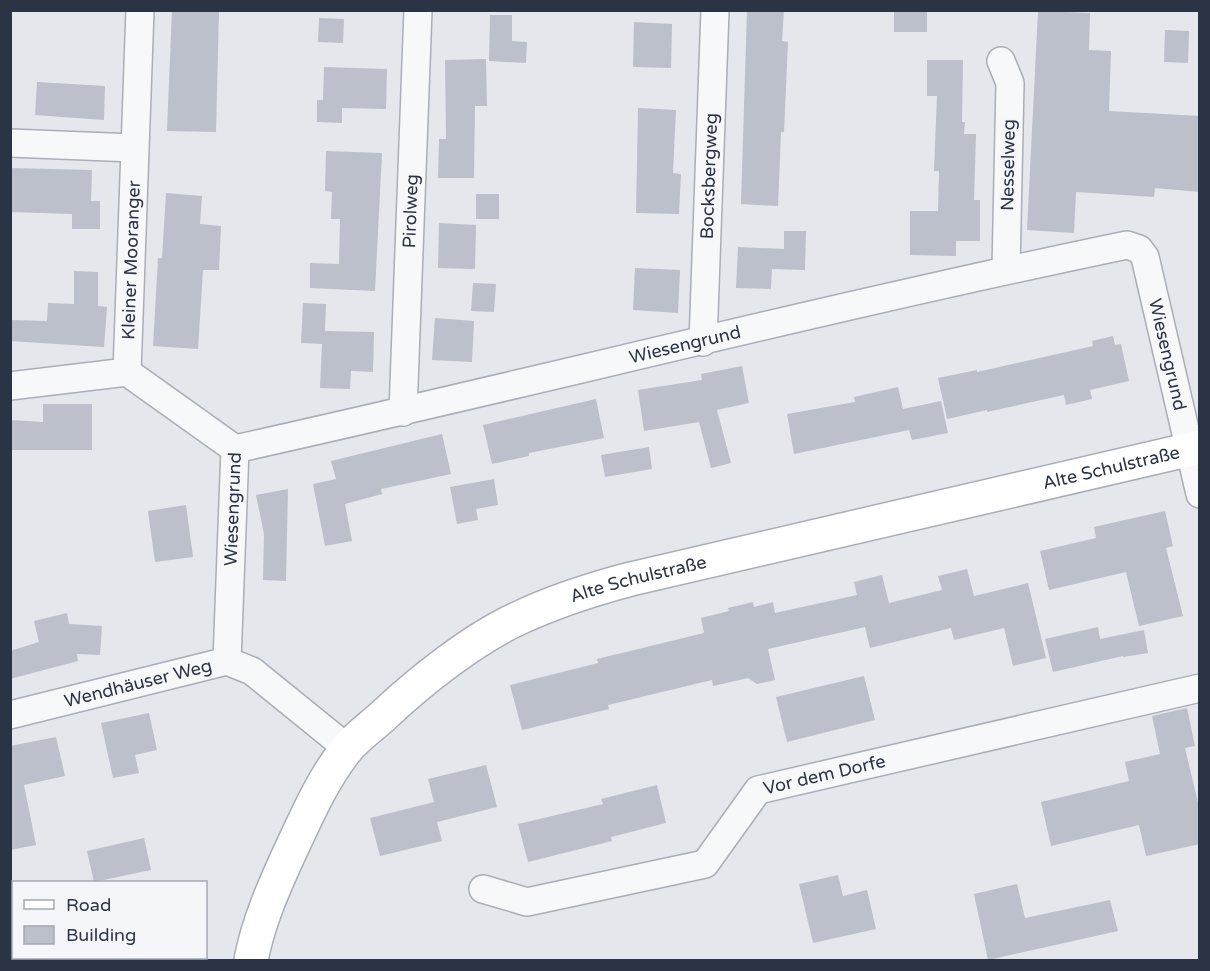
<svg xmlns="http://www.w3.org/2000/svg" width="1210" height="971" font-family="'Varela Round',sans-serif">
  <rect width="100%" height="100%" fill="#e4e7ec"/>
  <g fill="#bbc0ca">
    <polygon points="172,10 219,10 216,132 167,131"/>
    <polygon points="747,10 784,10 782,41 788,42 784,132 781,132 778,206 741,204"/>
    <rect x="894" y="10" width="33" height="22"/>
    <polygon points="1038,11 1090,13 1089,50 1111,51 1109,111 1200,116 1200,192 1155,188 1154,197 1076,192 1074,233 1027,230"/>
    <polygon points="490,15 512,15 512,41 527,42 526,63 489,61"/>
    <polygon points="319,18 344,19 343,43 318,42"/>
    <polygon points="634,22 672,24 671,68 633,67"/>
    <polygon points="1165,30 1189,31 1188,63 1164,62"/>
    <polygon points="486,59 487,106 475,106 474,178 438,178 439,139 446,139 445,60"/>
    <polygon points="927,60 963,60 962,122 965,122 964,134 976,134 974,200 980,200 980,241 956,241 956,256 910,255 910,211 938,211 939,171 934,171 937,96 927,96"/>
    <polygon points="324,67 387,69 386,109 342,108 342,123 317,122 317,100 323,100"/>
    <polygon points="37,82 105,86 104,120 35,115"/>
    <polygon points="638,108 676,110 673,173 681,174 679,214 636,213"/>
    <polygon points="326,151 382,153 375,291 310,288 310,263 339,264 340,219 331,219 332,192 325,191"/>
    <polygon points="10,168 92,170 91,201 100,201 100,229 72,229 72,214 10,212"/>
    <polygon points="166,193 202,196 200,224 221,226 219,270 203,270 198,349 153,346 158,258 162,258"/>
    <rect x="476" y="194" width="23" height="25"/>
    <polygon points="439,223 476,225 475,269 438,268"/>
    <polygon points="784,231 806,231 805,270 772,269 771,289 736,288 738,247 784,249"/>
    <polygon points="635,268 680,270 678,313 633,310"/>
    <polygon points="74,271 98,272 98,306 107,307 104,347 10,341 10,320 47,321 48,303 74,304"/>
    <polygon points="473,283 496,284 494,312 471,311"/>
    <polygon points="303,303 326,304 325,331 374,332 373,372 351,371 350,389 320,388 322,344 301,343"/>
    <polygon points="435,318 474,321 472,362 432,360"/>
    <polygon points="1113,336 1115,345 1121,344 1129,381 1090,390 1092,399 1066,405 1064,395 987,412 987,410 947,419 938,378 977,370 977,372 1093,346 1092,341"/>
    <polygon points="742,366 749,403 717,410 731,463 711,468 699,422 644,431 638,390 702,380 701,374"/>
    <polygon points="898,387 903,409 941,401 948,433 912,440 909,430 794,454 787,414 855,402 854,397"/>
    <polygon points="596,399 604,438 529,453 529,456 492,464 483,425"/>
    <polygon points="43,404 92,404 92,450 10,450 10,420 43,422"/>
    <polygon points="442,434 451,474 381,489 382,494 345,504 352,541 325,546 313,484 336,479 331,461"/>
    <polygon points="649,447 652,469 605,477 601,455"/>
    <polygon points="494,479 498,505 476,509 478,520 457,524 450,487"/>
    <polygon points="288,489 286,581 263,580 264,534 256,495"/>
    <polygon points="186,505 193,557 155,562 148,511"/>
    <polygon points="1165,511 1173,546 1166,548 1183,616 1139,626 1126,572 1049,590 1040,551 1096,538 1094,527"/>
    <polygon points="967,569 974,596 1028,583 1046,658 1013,666 1004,628 954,640 951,628 870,648 865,627 768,649 775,680 757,684 748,678 713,686 712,680 608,705 609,709 522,730 510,685 598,663 597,659 704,633 701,618 729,611 728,608 753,602 754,607 773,602 775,613 857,595 854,582 882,575 889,603 942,590 938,576"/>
    <polygon points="67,613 69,624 102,626 100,655 77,654 78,661 10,679 10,651 39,642 34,621"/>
    <polygon points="1098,627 1100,639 1144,630 1148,653 1123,657 1123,656 1053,672 1045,639"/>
    <polygon points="864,676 875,720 787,742 776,697"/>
    <polygon points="1187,708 1195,746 1185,748 1200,811 1200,844 1146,856 1139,825 1051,846 1041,802 1129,781 1125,762 1160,754 1152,716"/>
    <polygon points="149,713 157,750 135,755 139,773 113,778 101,723"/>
    <polygon points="56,737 65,776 24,785 36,845 10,850 10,746"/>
    <polygon points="486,765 497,807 437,822 442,841 380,856 370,818 434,802 428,779"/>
    <polygon points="657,785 666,823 611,837 612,841 528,862 518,824 603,804 601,799"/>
    <polygon points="144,838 151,870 94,882 87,851"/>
    <polygon points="838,875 843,896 867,890 876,929 813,943 799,884"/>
    <polygon points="1017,884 1025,918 1110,900 1118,931 988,960 974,894"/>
  </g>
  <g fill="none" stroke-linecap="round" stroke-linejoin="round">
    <g stroke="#a9aeb7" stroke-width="30">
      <g id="street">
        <polyline points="1001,61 1010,83 1006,270"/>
        <polyline points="10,143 134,148"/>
        <path id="s1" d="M703 342 715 10"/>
        <path id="s2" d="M127 372 140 10"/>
        <polyline points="10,386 127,372 235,449"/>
        <path id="s3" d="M403 412 418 10"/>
        <path id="s4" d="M227 661 235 449C533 383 828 307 1127 245L1139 249 1145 257 1200 494"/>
        <path id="s5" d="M10 715 227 661 252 671 347 748"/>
        <path id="s6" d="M483 889 527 902 705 864 758 790 1200 688"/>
      </g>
    </g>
    <g stroke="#a9aeb7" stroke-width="36">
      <g id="secondary">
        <path id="s7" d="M251 960C258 923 273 889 289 854 306 818 322 780 346 750 356 737 371 727 383 716 420 681 473 639 519 618 555 601 593 589 631 579L1200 447"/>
      </g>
    </g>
    <use href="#street" stroke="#f7f8fa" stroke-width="27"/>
    <use href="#secondary" stroke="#fff" stroke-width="33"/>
  </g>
  <g text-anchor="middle" stroke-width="4.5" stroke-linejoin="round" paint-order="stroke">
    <g font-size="18" fill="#2b3445" stroke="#f4f6f9">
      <text transform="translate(1008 165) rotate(-89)" y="6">Nesselweg</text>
      <text dy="6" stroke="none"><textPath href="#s1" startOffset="166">Bocksbergweg</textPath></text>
      <text dy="6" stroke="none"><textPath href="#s3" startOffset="201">Pirolweg</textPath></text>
      <text dy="6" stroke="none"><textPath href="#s2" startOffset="112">Kleiner Mooranger</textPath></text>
      <text dy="6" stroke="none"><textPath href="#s4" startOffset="674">Wiesengrund</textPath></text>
      <text dy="6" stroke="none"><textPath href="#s4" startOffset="1250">Wiesengrund</textPath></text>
      <text dy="6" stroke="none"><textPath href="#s7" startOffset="1062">Alte Schulstraße</textPath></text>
      <text dy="6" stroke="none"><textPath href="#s4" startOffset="152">Wiesengrund</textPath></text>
      <text dy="6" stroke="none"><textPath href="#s7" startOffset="576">Alte Schulstraße</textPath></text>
      <text dy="6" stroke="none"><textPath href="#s5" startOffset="132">Wendhäuser Weg</textPath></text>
      <text dy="6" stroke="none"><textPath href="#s6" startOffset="387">Vor dem Dorfe</textPath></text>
    </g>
  </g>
  <rect width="1210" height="971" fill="none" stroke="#2b3445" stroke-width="24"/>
  <rect x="12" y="881" width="195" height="78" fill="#f4f6f9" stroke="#a4a8b1" stroke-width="1.5"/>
  <rect x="24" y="900" width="30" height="9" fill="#ffffff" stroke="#a4a8b1" stroke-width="1.5"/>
  <text x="66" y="911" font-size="18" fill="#2b3445">Road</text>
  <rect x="24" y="926" width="30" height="18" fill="#bbc0ca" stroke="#a4a8b1" stroke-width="1.5"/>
  <text x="66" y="941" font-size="18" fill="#2b3445">Building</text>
</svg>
